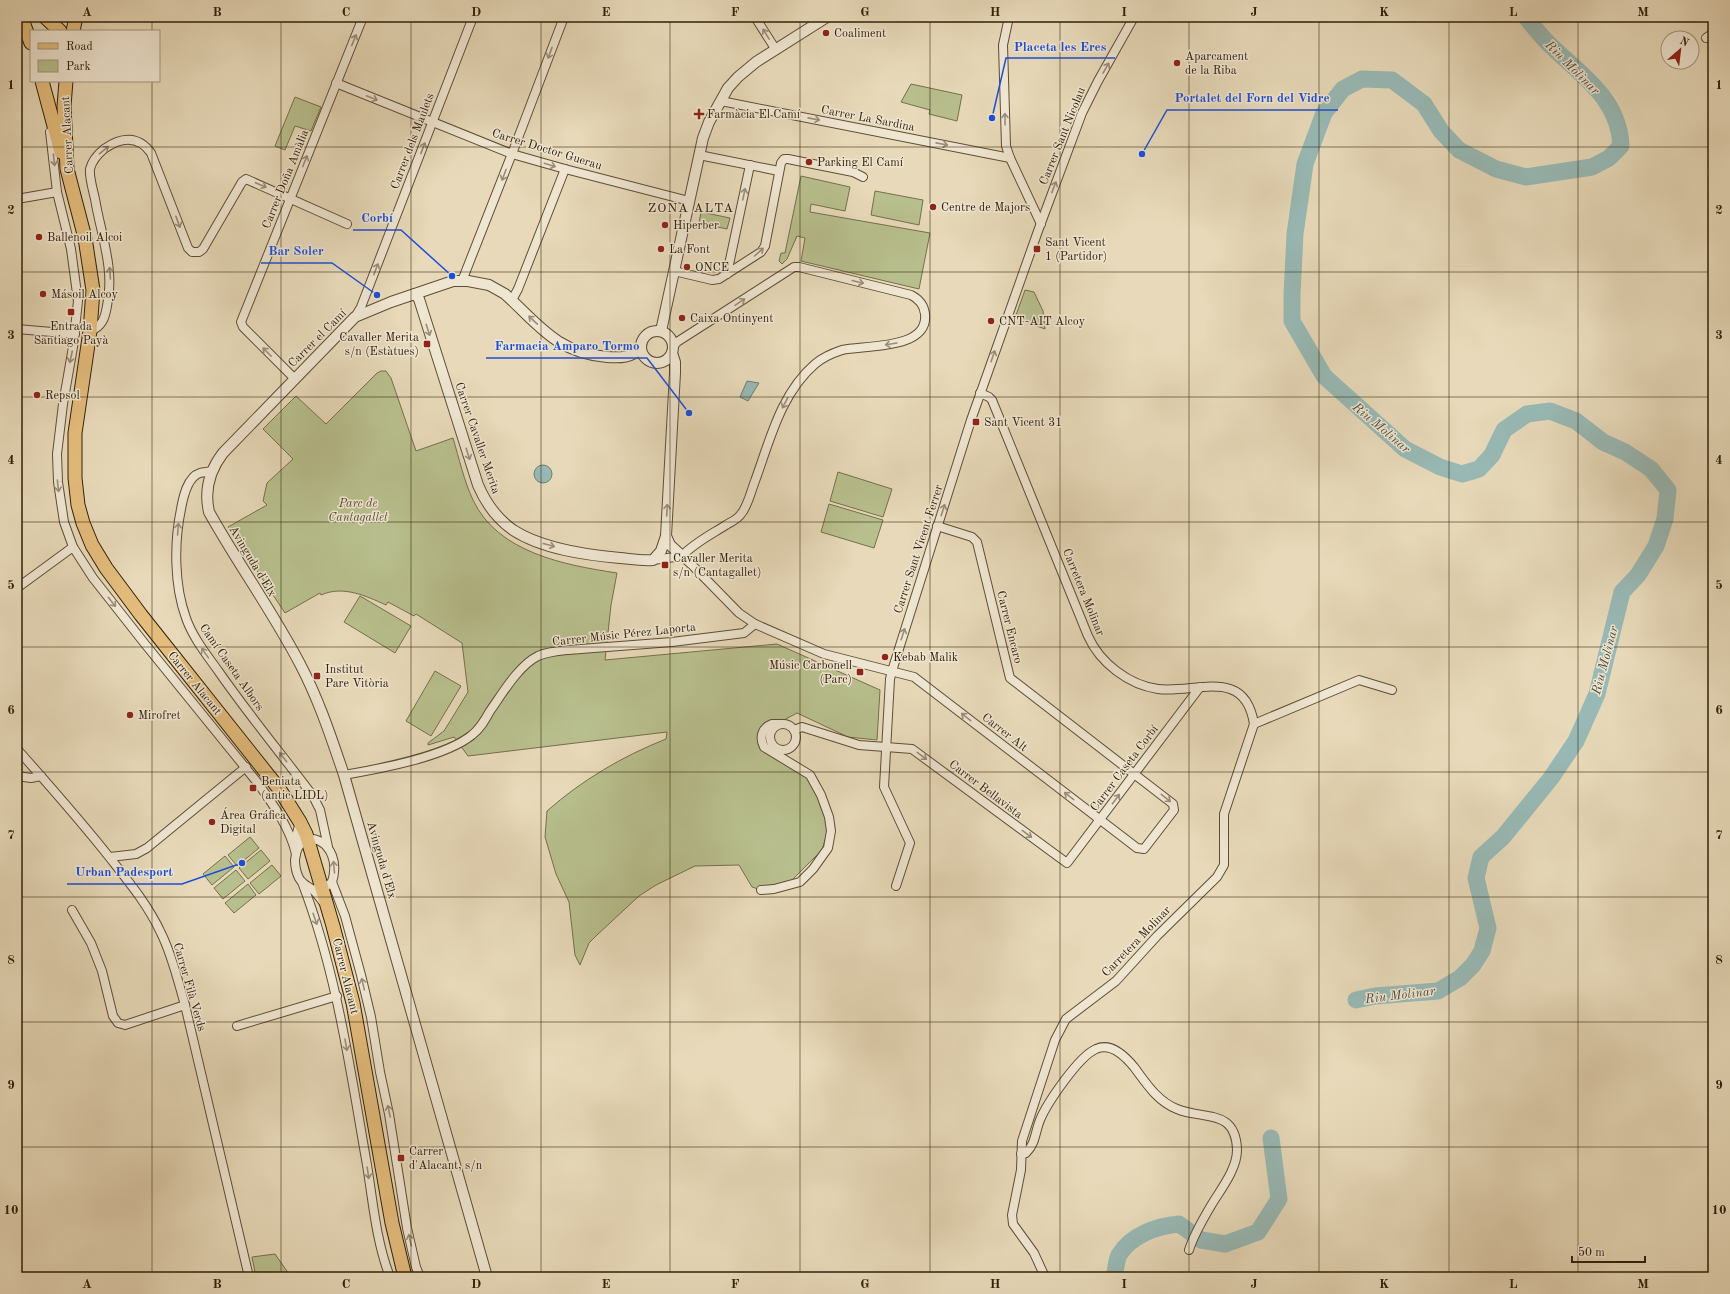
<svg xmlns="http://www.w3.org/2000/svg" width="1730" height="1294" font-family="'Old Standard TT',serif">
  <rect width="100%" height="100%" fill="#e7d9b9"/>
  <filter id="stains"><feTurbulence type="fractalNoise" baseFrequency=".005" numOctaves="4"/><feColorMatrix values="0 0 0 0 .2 0 0 0 0 .09 0 0 0 0 .02 0 0 0 .5 -.17"/></filter>
  <radialGradient id="worn" r=".72"><stop offset=".6" stop-color="#630" stop-opacity="0"/><stop offset="1" stop-color="#630" stop-opacity=".3"/></radialGradient>
  <g fill="#b8bf8e" stroke="#74704c">
    <polygon points="911,84 962,95 957,121 929,114 930,110 901,102"/>
    <polygon points="295,97 321,107 311,131 295,126 285,150 275,146"/>
    <polygon points="801,176 850,187 845,211 811,204 810,212 930,233 919,289 801,261 805,238 797,236 787,259 782,264 779,261 781,253 785,253"/>
    <polygon points="875,191 923,200 919,225 871,215"/>
    <polygon points="701,212 730,218 727,229 699,223"/>
    <polygon points="1025,290 1034,292 1043,311 1045,329 1015,318"/>
    <path d="M381 371H386L391 378 416 451 453 438C459 458 464 481 473 500 498 553 565 565 617 573L611 605 605 660 777 644 880 690 877 740 848 737 797 713 769 728 765 736V740L769 747 797 762 812 780 829 826 822 850 790 882 761 890 752 887 739 865 695 866 656 885 639 896 597 935 589 943 580 965 575 955 569 902 556 874 545 837 547 811C582 780 623 756 666 739L667 732 468 756 454 737 428 745V743L444 731 468 692 462 643 416 614 414 616 388 602 386 605C366 596 343 585 321 595L320 593 285 613 228 527 267 505 263 501 267 483 293 459 263 429 296 396 326 424 377 373Z"/>
    <polygon points="838,472 892,489 883,517 830,501"/>
    <polygon points="829,504 883,520 874,548 821,532"/>
    <polygon points="360,596 411,626 395,653 344,622"/>
    <polygon points="435,671 461,686 431,736 406,721"/>
    <polygon points="250,837 259,848 237,866 228,855"/>
    <polygon points="261,850 270,861 248,879 239,868"/>
    <polygon points="225,856 234,867 212,885 203,874"/>
    <polygon points="272,865 281,876 259,894 250,883"/>
    <polygon points="236,870 245,881 223,899 214,888"/>
    <polygon points="248,884 256,895 234,913 225,903"/>
    <polygon points="275,1254 291,1277 256,1277 252,1257"/>
  </g>
  <g fill="#98b9b5" stroke="#6f7c70">
    <polygon points="747,381 759,383 748,401 740,397"/>
    <circle cx="543" cy="474" r="9"/>
  </g>
  <g fill="none" stroke-linecap="round" stroke-linejoin="round">
    <g stroke="#98b9b5" stroke-width="17">
      <path d="M1356 1000 1375 996 1438 991 1460 978 1473 965 1482 951 1488 928 1476 878 1481 857 1503 837 1551 778 1576 741 1597 694 1622 592 1638 575 1656 546 1665 519 1668 490 1651 469 1625 452 1603 442 1576 421 1550 411 1527 414 1504 430 1492 455 1479 469 1462 474 1440 467 1405 449 1324 376 1292 321V295L1295 234 1305 164 1324 113 1343 89 1362 79 1392 80 1424 104 1441 131 1459 150 1496 169 1526 177 1592 167 1609 158 1621 146C1619 97 1580 75 1548 43 1540 35 1533 26 1526 17"/>
      <path d="M1114 1277C1116 1270 1116 1261 1119 1255 1131 1235 1157 1226 1179 1224L1201 1240 1225 1244 1258 1232 1279 1199 1271 1138"/>
    </g>
    <g stroke="#5e4e35" stroke-width="10">
      <g id="minor">
        <polyline points="755,17 776,50"/>
        <polyline points="1009,17 1003,45 1006,146 1010,158 1041,224"/>
        <polyline points="1706,38 1713,33"/>
        <polyline points="336,83 512,154 565,169 689,201"/>
        <polyline points="721,101 1010,158"/>
        <path d="M50 132 57 192 71 249 78 301 73 347 63 404 57 454 58 482 64 522 73 547 93 578 145 644 257 782C273 804 290 828 296 854"/>
        <polyline points="699,155 779,171"/>
        <polyline points="17,199 57,192"/>
        <polyline points="674,271 712,280 719,279 761,252 765,246 781,163 784,159 788,159 853,172 863,177"/>
        <polyline points="727,274 750,165"/>
        <polyline points="462,281 515,146 564,17"/>
        <polyline points="512,300 518,289 565,169"/>
        <polyline points="355,317 361,307 473,17"/>
        <polyline points="17,329 75,334"/>
        <path d="M90 331C102 327 105 318 107 306 115 269 101 235 95 199 93 190 89 177 90 169 92 161 98 154 104 149 121 137 138 135 151 153L188 248 192 252H199L203 249 242 182 246 179 347 224"/>
        <path d="M673 347 677 342 794 267H799L911 295C919 299 924 305 925 314 929 350 865 345 842 350 833 353 823 357 815 364 781 393 770 440 755 481 751 491 748 506 741 514 738 519 731 522 726 525 712 534 694 543 682 556"/>
        <polyline points="295,379 243,327 241,322 363,17"/>
        <path d="M980 393 989 397 992 400 1088 636C1100 663 1129 685 1158 689 1195 694 1245 666 1254 724L1224 814V865L1217 877 1157 936 1116 981 1066 1019 1055 1040 1022 1141 1021 1170 1012 1215 1013 1224 1034 1253 1045 1277"/>
        <path d="M212 471C208 472 203 472 200 473 187 477 183 498 181 509 174 543 174 585 186 618 193 638 207 655 219 672 249 715 282 755 313 796L320 810 328 847"/>
        <polyline points="682,556 692,565 739,613 755,624 824,654 914,677 1137,848 1144,849 1174,810 1173,804 1010,678 977,542 972,537 937,526"/>
        <polyline points="653,560 682,556"/>
        <polyline points="17,588 73,547"/>
        <polyline points="1254,724 1359,680 1392,690"/>
        <circle cx="783" cy="737" r="13"/>
        <polyline points="794,730 802,727 859,745 912,749 1067,863 1200,687"/>
        <path d="M17 749C49 785 80 820 110 858 129 882 148 905 161 933 172 955 178 981 185 1005L249 1277"/>
        <path d="M344 775C379 769 445 757 472 735 480 729 485 720 490 711 502 694 519 665 538 656 547 652 558 651 568 650L672 642 744 633 755 624"/>
        <polyline points="17,776 31,778 41,776"/>
        <polyline points="297,848 297,833 300,822"/>
        <polyline points="110,857 136,854 147,848 246,767"/>
        <path d="M302 882C337 973 350 1069 367 1165 373 1202 376 1241 390 1277"/>
        <polyline points="332,882 345,916 361,975 371,1017 380,1072 389,1114 407,1228 416,1267 420,1277"/>
        <polyline points="896,886 910,843 884,787 890,679 892,671 971,420 1038,231 1082,113 1098,81 1134,17"/>
        <path d="M312 889 322 890 332 882C345 841 298 821 295 860 295 866 296 872 299 878 302 884 308 886 313 890 317 894 320 898 323 902"/>
        <path d="M761 890 774 889 800 882 813 869 828 848 831 831 829 817 821 795 810 775 764 747C759 737 762 728 772 724H782"/>
        <polyline points="72,910 91,943 102,971 113,1016 118,1023 125,1025 185,1005"/>
        <polyline points="237,1026 337,996"/>
        <path d="M1021 1154 1026 1153C1036 1143 1035 1132 1040 1120 1047 1103 1079 1056 1096 1049 1111 1042 1125 1056 1134 1067 1146 1083 1157 1101 1177 1109 1203 1120 1236 1108 1237 1150 1237 1169 1221 1189 1212 1204 1203 1219 1194 1234 1189 1250"/>
      </g>
    </g>
    <g stroke="#5e4e35" stroke-width="12">
      <g id="tertiary">
        <path d="M415 294 419 299 478 485C486 504 496 518 513 530 542 549 586 555 620 558 631 559 642 561 653 560L661 551 666 536"/>
        <polyline points="661,331 703,138 709,122 728,88 738,77 756,62 827,17"/>
        <circle cx="657" cy="347" r="16"/>
        <polyline points="672,353 675,362 675,373 666,536 670,545 682,556"/>
        <path d="M487 1277 344 775C331 737 319 700 300 664 273 612 238 564 209 512 204 490 210 470 223 453L355 317 391 302 453 281H468L489 285 505 294C539 325 557 353 607 357 621 358 631 358 641 348"/>
      </g>
    </g>
    <g stroke="#312009" stroke-width="15">
      <g id="primary">
        <polyline points="21,17 31,43"/>
        <polyline points="45,17 60,31"/>
        <polyline points="73,31 76,17"/>
        <polyline points="42,81 61,152"/>
        <polyline points="66,81 64,106 67,169 85,238 93,290 90,331 75,433 75,478 78,505 83,523 92,545 106,568 141,615 280,790 300,822 306,834 333,926 353,1003 392,1223 405,1277"/>
      </g>
    </g>
    <use href="#minor" stroke="#efe6d2" stroke-width="8"/>
    <use href="#tertiary" stroke="#efe6d2" stroke-width="10"/>
    <use href="#primary" stroke="#e4bc7c" stroke-width="13"/>
  </g>
  <defs><path id="oneway-shaft" d="M-6 0H5M1.5-3L5.5 0L1.5 3" fill="none" stroke-width="1.6" stroke-linecap="round" stroke-linejoin="round"/></defs>
  <g stroke="#9a8d78">
    <use href="#oneway-shaft" transform="translate(766 34) rotate(-122)"/>
    <use href="#oneway-shaft" transform="translate(354 40) rotate(-68)"/>
    <use href="#oneway-shaft" transform="translate(550 53) rotate(110)"/>
    <use href="#oneway-shaft" transform="translate(1106 68) rotate(-60)"/>
    <use href="#oneway-shaft" transform="translate(372 98) rotate(22)"/>
    <use href="#oneway-shaft" transform="translate(814 119) rotate(11)"/>
    <use href="#oneway-shaft" transform="translate(1005 119) rotate(-91)"/>
    <use href="#oneway-shaft" transform="translate(942 144) rotate(11)"/>
    <use href="#oneway-shaft" transform="translate(423 148) rotate(-69)"/>
    <use href="#oneway-shaft" transform="translate(104 150) rotate(-39)"/>
    <use href="#oneway-shaft" transform="translate(54 160) rotate(84)"/>
    <use href="#oneway-shaft" transform="translate(305 161) rotate(-68)"/>
    <use href="#oneway-shaft" transform="translate(550 165) rotate(17)"/>
    <use href="#oneway-shaft" transform="translate(504 175) rotate(111)"/>
    <use href="#oneway-shaft" transform="translate(261 185) rotate(23)"/>
    <use href="#oneway-shaft" transform="translate(1054 187) rotate(-69)"/>
    <use href="#oneway-shaft" transform="translate(744 194) rotate(-78)"/>
    <use href="#oneway-shaft" transform="translate(178 222) rotate(70)"/>
    <use href="#oneway-shaft" transform="translate(759 252) rotate(-42)"/>
    <use href="#oneway-shaft" transform="translate(376 269) rotate(-69)"/>
    <use href="#oneway-shaft" transform="translate(110 273) rotate(-94)"/>
    <use href="#oneway-shaft" transform="translate(858 282) rotate(14)"/>
    <use href="#oneway-shaft" transform="translate(740 302) rotate(-34)"/>
    <use href="#oneway-shaft" transform="translate(533 320) rotate(-137)"/>
    <use href="#oneway-shaft" transform="translate(428 330) rotate(72)"/>
    <use href="#oneway-shaft" transform="translate(891 344) rotate(171)"/>
    <use href="#oneway-shaft" transform="translate(267 352) rotate(-135)"/>
    <use href="#oneway-shaft" transform="translate(993 356) rotate(-71)"/>
    <use href="#oneway-shaft" transform="translate(71 357) rotate(102)"/>
    <use href="#oneway-shaft" transform="translate(785 403) rotate(117)"/>
    <use href="#oneway-shaft" transform="translate(468 454) rotate(72)"/>
    <use href="#oneway-shaft" transform="translate(58 486) rotate(84)"/>
    <use href="#oneway-shaft" transform="translate(667 510) rotate(-87)"/>
    <use href="#oneway-shaft" transform="translate(943 510) rotate(-72)"/>
    <use href="#oneway-shaft" transform="translate(178 529) rotate(-86)"/>
    <use href="#oneway-shaft" transform="translate(549 545) rotate(15)"/>
    <use href="#oneway-shaft" transform="translate(112 602) rotate(52)"/>
    <use href="#oneway-shaft" transform="translate(903 634) rotate(-72)"/>
    <use href="#oneway-shaft" transform="translate(205 653) rotate(-125)"/>
    <use href="#oneway-shaft" transform="translate(966 717) rotate(-142)"/>
    <use href="#oneway-shaft" transform="translate(922 756) rotate(37)"/>
    <use href="#oneway-shaft" transform="translate(283 757) rotate(-128)"/>
    <use href="#oneway-shaft" transform="translate(1069 796) rotate(-142)"/>
    <use href="#oneway-shaft" transform="translate(1166 798) rotate(38)"/>
    <use href="#oneway-shaft" transform="translate(1116 799) rotate(-53)"/>
    <use href="#oneway-shaft" transform="translate(1027 834) rotate(37)"/>
    <use href="#oneway-shaft" transform="translate(334 867) rotate(-95)"/>
    <use href="#oneway-shaft" transform="translate(315 919) rotate(71)"/>
    <use href="#oneway-shaft" transform="translate(363 984) rotate(-103)"/>
    <use href="#oneway-shaft" transform="translate(346 1045) rotate(80)"/>
    <use href="#oneway-shaft" transform="translate(389 1111) rotate(-101)"/>
    <use href="#oneway-shaft" transform="translate(368 1173) rotate(82)"/>
    <use href="#oneway-shaft" transform="translate(410 1240) rotate(-103)"/>
  </g>
  <path fill="none" stroke="#312009" stroke-width="1" stroke-opacity="0.55" d="M152 17V31M281 17V1277M411 17V1277M541 17V1277M670 17V1277M800 17V1277M930 17V1277M1060 17V1277M1189 17V1277M1319 17V1277M1449 17V1277M1578 17V1277M152 81V1277M17 147H1713M17 272H1713M17 397H1713M17 522H1713M17 647H1713M17 772H1713M17 897H1713M17 1022H1713M17 1147H1713"/>
  <g fill="#8f2418" stroke="#efe6d2" stroke-width="1.5">
    <circle cx="826" cy="33" r="4"/>
    <circle cx="1177" cy="63" r="4"/>
    <path d="M697 108h4v4h4v4h-4v4h-4v-4h-4v-4h4z"/>
    <circle cx="809" cy="162" r="4"/>
    <circle cx="933" cy="207" r="4"/>
    <circle cx="665" cy="225" r="4"/>
    <circle cx="39" cy="237" r="4"/>
    <circle cx="661" cy="249" r="4"/>
    <rect x="1033" y="245" width="8" height="8" rx="2"/>
    <circle cx="687" cy="267" r="4"/>
    <circle cx="43" cy="294" r="4"/>
    <rect x="67" y="308" width="8" height="8" rx="2"/>
    <circle cx="682" cy="318" r="4"/>
    <circle cx="991" cy="321" r="4"/>
    <rect x="423" y="340" width="8" height="8" rx="2"/>
    <circle cx="37" cy="395" r="4"/>
    <rect x="972" y="418" width="8" height="8" rx="2"/>
    <rect x="661" y="561" width="8" height="8" rx="2"/>
    <circle cx="885" cy="657" r="4"/>
    <rect x="856" y="668" width="8" height="8" rx="2"/>
    <rect x="313" y="672" width="8" height="8" rx="2"/>
    <circle cx="130" cy="715" r="4"/>
    <rect x="249" y="784" width="8" height="8" rx="2"/>
    <circle cx="212" cy="822" r="4"/>
    <rect x="397" y="1154" width="8" height="8" rx="2"/>
  </g>
  <g text-anchor="middle" stroke-width="3" stroke-linejoin="round" paint-order="stroke">
    <g font-size="12" fill="#312009" stroke="#efe6d2" text-anchor="start">
      <text x="834" y="37">Coaliment</text>
      <text x="1185" y="60">Aparcament<tspan x="1185" dy="14">de la Riba</tspan></text>
      <text x="707" y="118">Farmàcia El Camí</text>
      <text x="817" y="166">Parking El Camí</text>
      <text x="941" y="211">Centre de Majors</text>
      <text x="673" y="229">Hiperber</text>
      <text x="47" y="241">Ballenoil Alcoi</text>
      <text x="1045" y="246">Sant Vicent<tspan x="1045" dy="14">1 (Partidor)</tspan></text>
      <text x="669" y="253">La Font</text>
      <text x="695" y="271">ONCE</text>
      <text x="51" y="298">Másoil Alcoy</text>
      <text x="690" y="322">Caixa Ontinyent</text>
      <text x="999" y="325">CNT-AIT Alcoy</text>
      <text x="71" y="330" text-anchor="middle">Entrada<tspan x="71" dy="14">Santiago Payà</tspan></text>
      <text x="419" y="341" text-anchor="end">Cavaller Merita<tspan x="419" dy="14">s/n (Estàtues)</tspan></text>
      <text x="45" y="399">Repsol</text>
      <text x="984" y="426">Sant Vicent 31</text>
      <text x="673" y="562">Cavaller Merita<tspan x="673" dy="14">s/n (Cantagallet)</tspan></text>
      <text x="893" y="661">Kebab Malik</text>
      <text x="852" y="669" text-anchor="end">Músic Carbonell<tspan x="852" dy="14">(Parc)</tspan></text>
      <text x="325" y="673">Institut<tspan x="325" dy="14">Pare Vitòria</tspan></text>
      <text x="138" y="719">Mirofret</text>
      <text x="261" y="785">Beniata<tspan x="261" dy="14">(antic LIDL)</tspan></text>
      <text x="220" y="819">Área Gráfica<tspan x="220" dy="14">Digital</tspan></text>
      <text x="409" y="1155">Carrer<tspan x="409" dy="14">d'Alacant, s/n</tspan></text>
    </g>
    <g font-size="12" fill="#312009" stroke="#efe6d2">
      <text transform="translate(868 118) rotate(11)" y="4">Carrer La Sardina</text>
      <text transform="translate(67 135) rotate(-93)" y="4">Carrer Alacant</text>
      <text transform="translate(1062 136) rotate(-68)" y="4">Carrer Sant Nicolau</text>
      <text transform="translate(412 141) rotate(-69)" y="4">Carrer dels Maulets</text>
      <text transform="translate(547 149) rotate(17)" y="4">Carrer Doctor Guerau</text>
      <text transform="translate(285 179) rotate(-68)" y="4">Carrer Doña Amàlia</text>
      <text transform="translate(317 338) rotate(-45)" y="4">Carrer el Camí</text>
      <text transform="translate(478 438) rotate(71)" y="4">Carrer Cavaller Merita</text>
      <text transform="translate(918 549) rotate(-72)" y="4">Carrer Sant Vicent Ferrer</text>
      <text transform="translate(253 561) rotate(59)" y="4">Avinguda d'Elx</text>
      <text transform="translate(1084 592) rotate(68)" y="4">Carretera Molinar</text>
      <text transform="translate(1010 627) rotate(76)" y="4">Carrer Encaro</text>
      <text transform="translate(624 634) rotate(-6)" y="4">Carrer Músic Pérez Laporta</text>
      <text transform="translate(232 667) rotate(55)" y="4">Camí Caseta Albors</text>
      <text transform="translate(195 683) rotate(51)" y="4">Carrer Alacant</text>
      <text transform="translate(1005 732) rotate(38)" y="4">Carrer Alt</text>
      <text transform="translate(1124 768) rotate(-53)" y="4">Carrer Caseta Corbí</text>
      <text transform="translate(986 789) rotate(37)" y="4">Carrer Bellavista</text>
      <text transform="translate(382 860) rotate(74)" y="4">Avinguda d'Elx</text>
      <text transform="translate(1136 941) rotate(-46)" y="4">Carretera Molinar</text>
      <text transform="translate(346 976) rotate(76)" y="4">Carrer Alacant</text>
      <text transform="translate(190 987) rotate(74)" y="4">Carrer Filà Verds</text>
    </g>
    <g font-size="12" font-style="italic" fill="#53482a" stroke="#efe6d2">
      <text x="358" y="507">Parc de<tspan x="358" dy="14">Cantagallet</tspan></text>
    </g>
    <g font-size="13" font-style="italic" fill="#504e3d" stroke="#efe6d2">
      <text transform="translate(1573 67) rotate(45)" y="5">Riu Molinar</text>
      <text transform="translate(1382 427) rotate(40)" y="5">Riu Molinar</text>
      <text transform="translate(1604 660) rotate(-75)" y="5">Riu Molinar</text>
      <text transform="translate(1400 994) rotate(-7)" y="5">Riu Molinar</text>
    </g>
    <g font-size="13" letter-spacing="1" fill="#312009" stroke="#efe6d2">
      <text x="691" y="212">ZONA ALTA</text>
    </g>
  </g>
  <path fill="none" stroke="#1d4ed8" stroke-width="1.5" d="M992 118L1006 58H1115M1142 154L1167 110H1338M452 276L401 230H353M377 295L332 263H261M689 413L647 358H486M242 863L182 884H67"/>
  <g fill="#1d4ed8" stroke="#efe6d2" stroke-width="1.5">
    <circle cx="992" cy="118" r="4"/>
    <circle cx="1142" cy="154" r="4"/>
    <circle cx="452" cy="276" r="4"/>
    <circle cx="377" cy="295" r="4"/>
    <circle cx="689" cy="413" r="4"/>
    <circle cx="242" cy="863" r="4"/>
  </g>
  <g font-size="13" text-anchor="middle" font-weight="bold" fill="#1d4ed8" stroke="#efe6d2" stroke-width="3" stroke-linejoin="round" paint-order="stroke">
    <text x="1060" y="51">Placeta les Eres</text>
    <text x="1252" y="102">Portalet del Forn del Vidre</text>
    <text x="377" y="222">Corbí</text>
    <text x="296" y="255">Bar Soler</text>
    <text x="567" y="350">Farmacia Amparo Tormo</text>
    <text x="124" y="876">Urban Padesport</text>
  </g>
  <rect width="1730" height="1294" fill="none" stroke="#e7d9b9" stroke-width="44"/>
  <rect x="30" y="30" width="130" height="52" fill="#efe6d2" stroke="#a39782"/>
  <rect x="38" y="43" width="20" height="6" fill="#e4bc7c" stroke="#a39782"/>
  <text x="66" y="50" font-size="12" fill="#312009">Road</text>
  <rect x="38" y="60" width="20" height="12" fill="#b8bf8e" stroke="#a39782"/>
  <text x="66" y="70" font-size="12" fill="#312009">Park</text>
  <g transform="translate(1680 50) rotate(28)"><circle r="19" fill="#efe6d2" stroke="#a39782"/>
  <path d="M0-3L7 15L0 10L-7 15Z" fill="#8f2418"/>
  <text y="-6" font-size="11" font-weight="bold" text-anchor="middle" fill="#312009">N</text>
  </g>
  <path d="M1572 1256v6h73v-6" fill="none" stroke="#312009" stroke-width="2"/>
  <text x="1578" y="1256" font-size="12" fill="#312009" stroke="#efe6d2" stroke-width="3" paint-order="stroke">50 m</text>
  <rect x="22" y="22" width="1686" height="1250" fill="none" stroke="#312009" stroke-width="1.5"/>
  <g font-size="13" text-anchor="middle" font-weight="bold" fill="#312009">
    <text x="87" y="16">A</text>
    <text x="217" y="16">B</text>
    <text x="346" y="16">C</text>
    <text x="476" y="16">D</text>
    <text x="606" y="16">E</text>
    <text x="735" y="16">F</text>
    <text x="865" y="16">G</text>
    <text x="995" y="16">H</text>
    <text x="1124" y="16">I</text>
    <text x="1254" y="16">J</text>
    <text x="1384" y="16">K</text>
    <text x="1513" y="16">L</text>
    <text x="1643" y="16">M</text>
    <text x="11" y="89">1</text>
    <text x="1719" y="89">1</text>
    <text x="11" y="214">2</text>
    <text x="1719" y="214">2</text>
    <text x="11" y="339">3</text>
    <text x="1719" y="339">3</text>
    <text x="11" y="464">4</text>
    <text x="1719" y="464">4</text>
    <text x="11" y="589">5</text>
    <text x="1719" y="589">5</text>
    <text x="11" y="714">6</text>
    <text x="1719" y="714">6</text>
    <text x="11" y="839">7</text>
    <text x="1719" y="839">7</text>
    <text x="11" y="964">8</text>
    <text x="1719" y="964">8</text>
    <text x="11" y="1089">9</text>
    <text x="1719" y="1089">9</text>
    <text x="11" y="1214">10</text>
    <text x="1719" y="1214">10</text>
    <text x="87" y="1288">A</text>
    <text x="217" y="1288">B</text>
    <text x="346" y="1288">C</text>
    <text x="476" y="1288">D</text>
    <text x="606" y="1288">E</text>
    <text x="735" y="1288">F</text>
    <text x="865" y="1288">G</text>
    <text x="995" y="1288">H</text>
    <text x="1124" y="1288">I</text>
    <text x="1254" y="1288">J</text>
    <text x="1384" y="1288">K</text>
    <text x="1513" y="1288">L</text>
    <text x="1643" y="1288">M</text>
  </g>
  <rect width="100%" height="100%" filter="url(#stains)"/>
  <rect width="100%" height="100%" fill="url(#worn)"/>
</svg>
